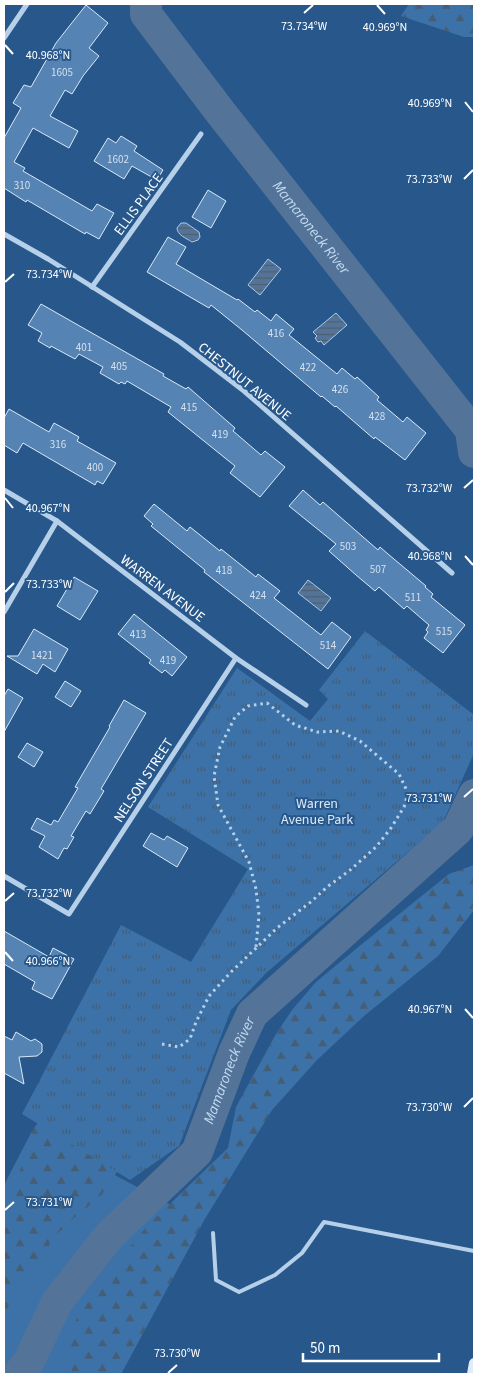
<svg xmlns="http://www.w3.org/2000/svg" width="478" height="1378" font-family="'Source Sans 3',sans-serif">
  <defs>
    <pattern id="forest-firs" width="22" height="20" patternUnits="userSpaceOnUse" patternTransform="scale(1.25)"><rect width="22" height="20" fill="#3c72a8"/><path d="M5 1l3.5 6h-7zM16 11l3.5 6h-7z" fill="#455d75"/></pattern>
    <pattern id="park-tufts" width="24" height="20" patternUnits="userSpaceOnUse" patternTransform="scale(1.25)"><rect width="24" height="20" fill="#3c72a8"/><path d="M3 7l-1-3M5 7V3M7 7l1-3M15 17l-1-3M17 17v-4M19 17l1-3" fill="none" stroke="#455d75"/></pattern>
    <pattern id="water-rules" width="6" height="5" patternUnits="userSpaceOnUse" patternTransform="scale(1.25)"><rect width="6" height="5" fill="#537498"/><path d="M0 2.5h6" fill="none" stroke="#4f5e6e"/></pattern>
  </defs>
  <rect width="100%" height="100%" fill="#28588b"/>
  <polygon fill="#3c72a8" points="32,1131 203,1222 121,1374 4,1374 4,1185"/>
  <g fill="url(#forest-firs)">
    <polygon points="409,4 474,4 474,37 464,37 401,16"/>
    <polygon points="474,865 474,910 438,956 364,1016 317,1060 272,1110 203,1222 121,1374 72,1374 69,1332 90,1297 147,1226 228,1148 236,1107 276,1034 292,1010 316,982 362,944 449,874"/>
    <polygon points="51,1104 132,1150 100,1197 75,1217 55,1236 4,1313 4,1223 32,1131"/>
  </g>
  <polygon fill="url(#park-tufts)" points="365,631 474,715 474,753 443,822 266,973 231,1010 179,1146 130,1180 22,1114 121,925 191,962 248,869 148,807 237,668 310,721 328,699 319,690"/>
  <g fill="url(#water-rules)" stroke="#abcbea">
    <path d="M181 223H186L199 232 200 237 198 240 192 242C186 238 177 235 177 228Z"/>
    <polygon points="268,259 281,269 260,295 248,285"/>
    <polygon points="336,313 347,325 324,345 321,341 318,342 315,338 317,336 313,332"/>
    <polygon points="308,580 331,598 321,611 298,593"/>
  </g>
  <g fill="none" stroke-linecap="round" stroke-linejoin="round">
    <g stroke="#537498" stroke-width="32">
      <path id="s1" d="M146 4V14L221 113 471 430 474 452"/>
      <path id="s2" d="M19 1374 29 1361 57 1302 109 1236 197 1152 234 1053 252 1014 458 829 474 795"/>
    </g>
  </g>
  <g fill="#5483b4" stroke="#dae9f8">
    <polygon points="86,5 108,23 89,48 99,56 83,76 72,94 65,90 50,116 78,131 69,148 33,128 14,162 25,168 23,171 92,211 97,204 114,213 99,239 86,232 85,234 27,200 26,202 4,188 4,138 21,108 13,103 24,85 31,87 56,43"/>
    <polygon points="121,136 137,146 134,151 163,170 157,180 132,166 124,179 94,161 108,138 116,143"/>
    <polygon points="208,190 226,201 211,228 192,217"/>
    <polygon points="168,237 186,247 176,264 237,300 238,299 255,312 257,310 271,321 276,314 294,329 289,335 337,374 342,368 355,379 357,377 379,397 377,400 403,422 407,417 426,433 405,460 375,437 374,439 336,406 335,407 322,396 321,397 242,330 211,305 209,308 147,272"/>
    <polygon points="41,304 164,374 163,376 186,389 188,387 235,428 233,431 261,455 265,451 285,467 260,497 230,473 235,466 168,412 171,407 127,381 125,384 121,382 119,384 100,373 103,367 79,354 75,359 51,346 50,348 38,341 42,333 28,325"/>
    <polygon points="9,409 49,432 54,423 79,437 77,441 116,463 103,484 97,481 95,485 23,443 17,453 4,445 4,418"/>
    <polygon points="303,490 320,505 323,502 378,550 380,547 388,554 426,586 425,587 433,594 431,597 465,625 443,653 424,638 428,632 426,630 429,625 407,606 404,609 379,587 375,591 356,575 329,551 336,544 289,506"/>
    <polygon points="154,504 187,531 190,527 220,551 221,549 256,577 258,574 280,591 274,598 321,635 332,622 351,637 328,669 204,572 205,570 151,526 153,524 144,516"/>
    <polygon points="74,577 98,591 80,620 57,606"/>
    <polygon points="134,614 187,657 172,676 165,670 162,673 149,663 151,660 118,634"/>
    <polygon points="34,629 68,649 55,672 43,664 37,674 7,656 18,656"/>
    <polygon points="65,681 81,691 71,707 55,697"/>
    <polygon points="8,689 23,698 4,732 4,696"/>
    <polygon points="124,700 146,713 101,789 104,791 90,814 86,811 71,836 74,837 67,849 64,848 58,859 39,847 45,836 31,829 37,818 51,825 54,820 58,822 78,788 75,787 110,727 109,726"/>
    <polygon points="27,743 43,752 34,767 18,757"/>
    <polygon points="151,833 164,840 167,836 188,848 177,867 143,846"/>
    <polygon points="4,931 49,957 53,948 74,959 52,999 32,989 35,982 4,964"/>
    <polygon points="16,1032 31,1041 35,1039 42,1044 42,1052 37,1056 19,1057 24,1084 4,1073 4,1036 12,1040"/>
  </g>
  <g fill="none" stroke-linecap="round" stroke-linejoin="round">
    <polyline stroke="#b6d0ea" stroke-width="3" stroke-dasharray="2.5 4" stroke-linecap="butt" points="162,1044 179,1047 190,1039 196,1022 209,996 231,972 277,928 312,901 327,887 349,871 376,847 391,828 404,807 408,793 399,774 360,741 339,731 317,732 295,725 267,703 248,706 235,717 220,747 214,776 218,805 249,862 256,889 259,915 256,947"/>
    <polyline stroke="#b6d0ea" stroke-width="4" points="213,1233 216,1280 239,1292 275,1275 302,1253 324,1222 474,1251"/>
    <g stroke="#b6d0ea" stroke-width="5">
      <polyline points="4,38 27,4"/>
      <polyline points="4,234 48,259 180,342 244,391 452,573"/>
      <polyline points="92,287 201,134"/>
      <polyline points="4,490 57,521 236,658 306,705"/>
      <polyline points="4,612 57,521"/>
      <polyline points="4,876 69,914 236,658"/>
    </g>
    <polyline stroke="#e1ecf8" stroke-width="10" points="472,1374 474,1363"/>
  </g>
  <path fill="none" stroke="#fff" stroke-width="2" d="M377 5 385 14M304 13 313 5M5 45 13 54M465 102 473 112M464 179 473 170M5 282 14 274M464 488 473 480M5 498 13 508M465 556 473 565M5 592 14 583M464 797 473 789M5 901 14 893M5 952 13 961M465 1009 473 1018M464 1107 473 1098M5 1210 14 1202M168 1373 177 1365"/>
  <g text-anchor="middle" stroke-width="4" stroke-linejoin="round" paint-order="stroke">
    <g font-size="11" fill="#d4e0ec">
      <text x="62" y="76">1605</text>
      <text x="118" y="163">1602</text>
      <text x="22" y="189">310</text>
      <text x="276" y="337">416</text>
      <text x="84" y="351">401</text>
      <text x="119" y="370">405</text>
      <text x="308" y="371">422</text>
      <text x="340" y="393">426</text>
      <text x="189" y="411">415</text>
      <text x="377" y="420">428</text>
      <text x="220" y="438">419</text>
      <text x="58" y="448">316</text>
      <text x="95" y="471">400</text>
      <text x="348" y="550">503</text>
      <text x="378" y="573">507</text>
      <text x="224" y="574">418</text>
      <text x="258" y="599">424</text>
      <text x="413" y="601">511</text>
      <text x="444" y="635">515</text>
      <text x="138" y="638">413</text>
      <text x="328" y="649">514</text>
      <text x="42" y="659">1421</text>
      <text x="168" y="664">419</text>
    </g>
    <g font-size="14" fill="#fff" stroke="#28588b">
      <text transform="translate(138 204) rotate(-54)" y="5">ELLIS PLACE</text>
      <text transform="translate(245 381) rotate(39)" y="5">CHESTNUT AVENUE</text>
      <text transform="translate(163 588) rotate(37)" y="5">WARREN AVENUE</text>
      <text transform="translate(143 780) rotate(-57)" y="5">NELSON STREET</text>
    </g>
    <g font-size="14" fill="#dae9f8" stroke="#28588b">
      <text x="317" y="808">Warren<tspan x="317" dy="16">Avenue Park</tspan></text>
    </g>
    <g font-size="15" font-style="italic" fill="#c2daf1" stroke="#28588b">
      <text dy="5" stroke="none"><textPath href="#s1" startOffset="280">Mamaroneck River</textPath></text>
      <text dy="5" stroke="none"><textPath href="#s2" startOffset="375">Mamaroneck River</textPath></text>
    </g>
  </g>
  <g font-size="12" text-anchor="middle" fill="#fff" stroke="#28588b" stroke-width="4" stroke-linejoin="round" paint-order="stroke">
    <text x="304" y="30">73.734°W</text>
    <text x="385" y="31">40.969°N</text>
    <text x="48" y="59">40.968°N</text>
    <text x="430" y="107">40.969°N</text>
    <text x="429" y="183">73.733°W</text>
    <text x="49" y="278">73.734°W</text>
    <text x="429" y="492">73.732°W</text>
    <text x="48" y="512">40.967°N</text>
    <text x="430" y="560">40.968°N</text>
    <text x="49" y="588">73.733°W</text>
    <text x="429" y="802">73.731°W</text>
    <text x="49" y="897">73.732°W</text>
    <text x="48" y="965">40.966°N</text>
    <text x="430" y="1013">40.967°N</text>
    <text x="429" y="1111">73.730°W</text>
    <text x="49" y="1206">73.731°W</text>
    <text x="177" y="1357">73.730°W</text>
  </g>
  <rect width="478" height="1378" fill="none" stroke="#ffffff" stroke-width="10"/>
  <path d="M303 1353v8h136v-8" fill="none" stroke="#ffffff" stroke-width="2.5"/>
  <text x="310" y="1353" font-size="15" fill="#ffffff" stroke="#28588b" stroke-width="4" paint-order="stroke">50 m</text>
</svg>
